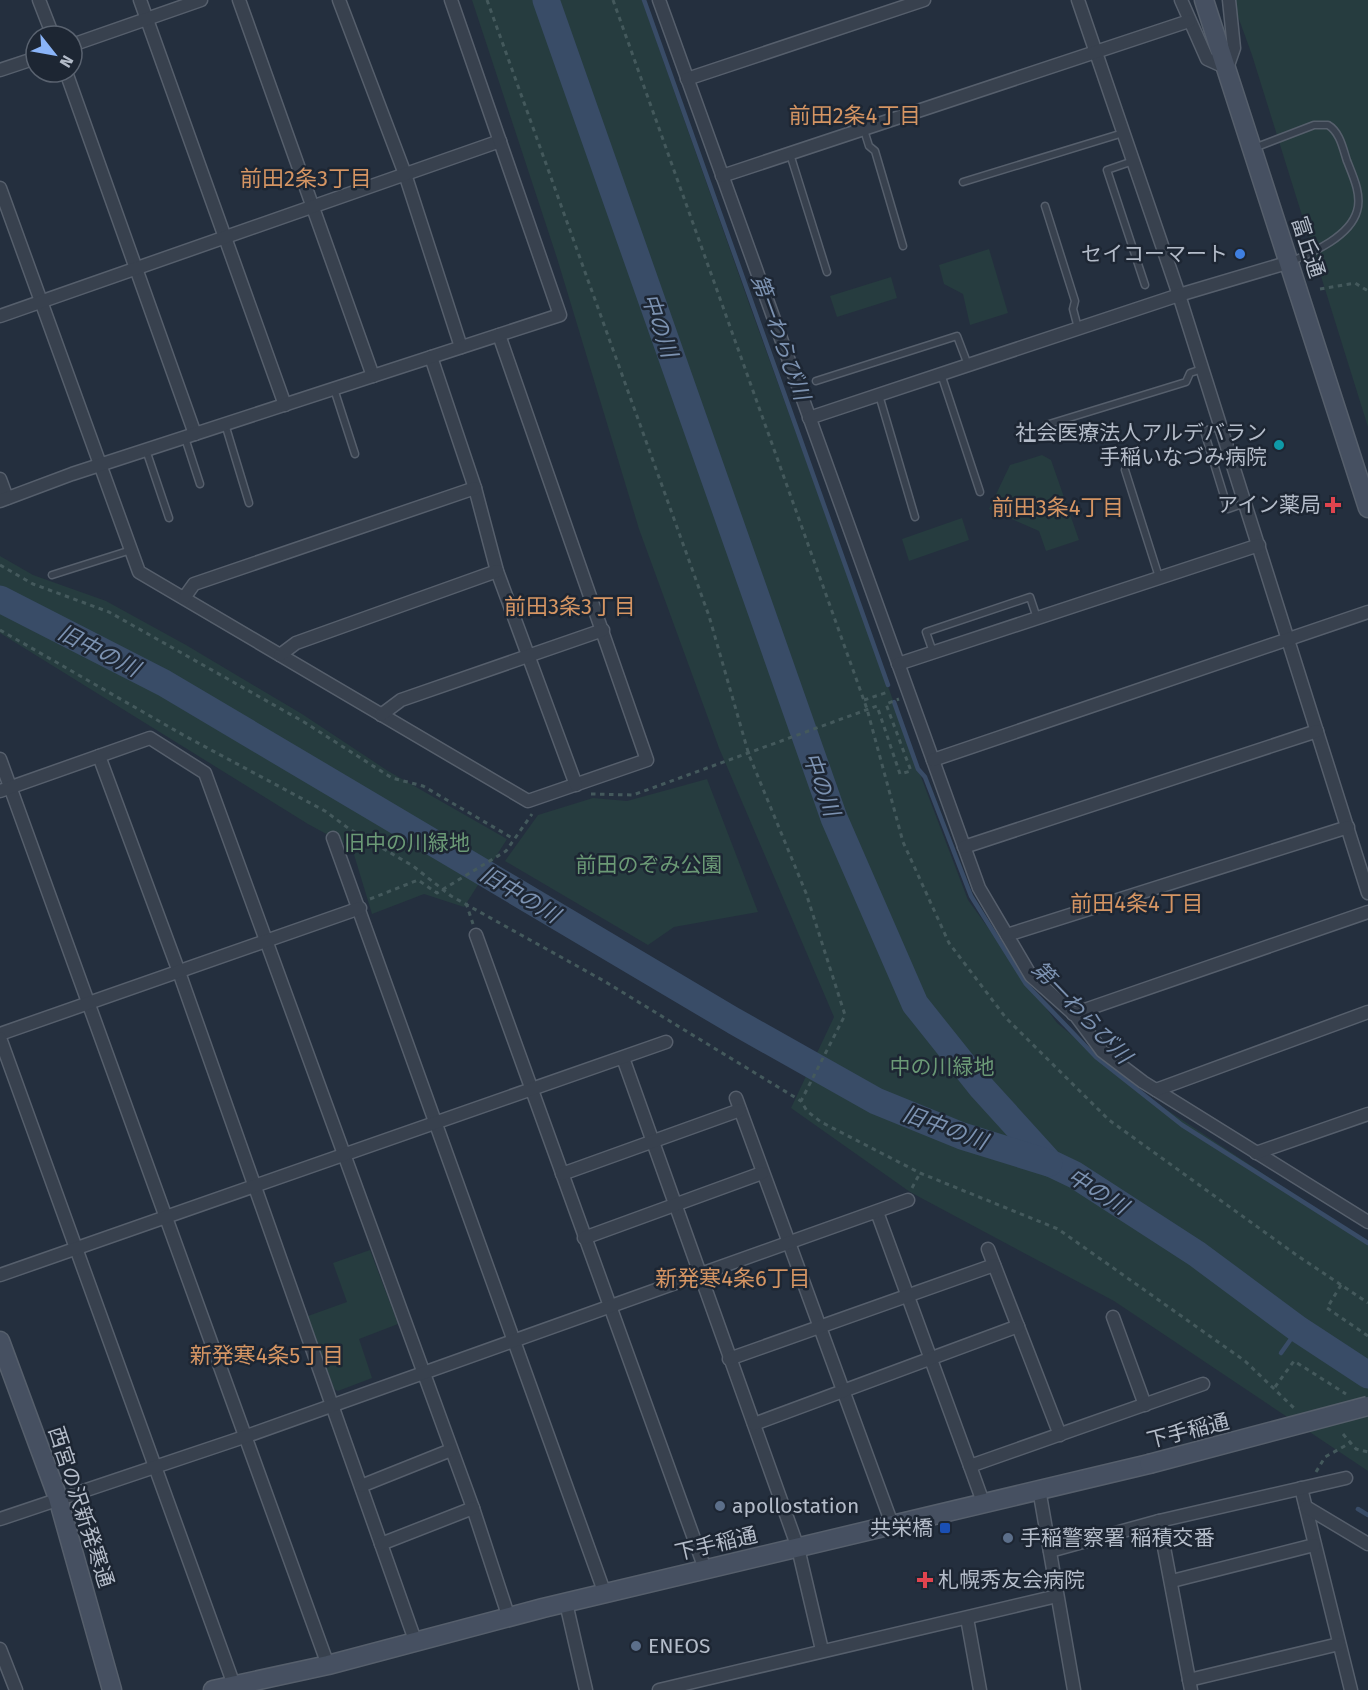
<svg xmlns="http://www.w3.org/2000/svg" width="1368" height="1690" font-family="'Fira Sans','Noto Sans JP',sans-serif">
  <rect width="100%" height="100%" fill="#242f3e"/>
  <g fill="#263c3f">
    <polygon points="472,0 642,0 751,309 918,769 968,900 1057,1023 1149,1098 1368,1243 1368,1471 1114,1301 910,1192 791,1108 834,1017 719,748 639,529 557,258"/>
    <polygon points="1232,0 1368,0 1368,427 1252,55"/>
    <polygon points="989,249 1008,313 970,325 963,294 944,284 939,265"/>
    <polygon points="891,277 897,298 837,317 830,296"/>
    <polygon points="1042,455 1051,460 1079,540 1046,551 1039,531 989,509 1010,465"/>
    <polygon points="962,518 969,540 909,561 902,539"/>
    <polygon points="0,556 33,575 106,601 186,645 302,714 388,771 507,839 464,907 424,894 372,914 352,848 308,824 0,633"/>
    <polygon points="707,779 758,912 674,927 648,945 505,861 538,815 593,798 627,801"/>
    <polygon points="370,1250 398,1324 359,1339 372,1378 338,1391 334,1389 308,1316 347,1302 333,1263"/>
  </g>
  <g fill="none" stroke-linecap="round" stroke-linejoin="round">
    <g stroke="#394c67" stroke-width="4.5">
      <polyline points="644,0 888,685"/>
      <polyline points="894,702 918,769 925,777 971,896 1026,984 1096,1057 1182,1125 1368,1243"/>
      <polyline points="1281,1353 1298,1329"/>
      <polyline points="1358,1509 1368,1515"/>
    </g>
    <g stroke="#394c67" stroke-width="27">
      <polyline points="546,0 834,818 915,1004 982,1088 1050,1163 1075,1175 1197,1254 1298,1329 1368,1375"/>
      <polyline points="0,599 164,683 734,1021 876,1101 962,1136 1049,1163"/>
    </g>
    <g stroke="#565f6c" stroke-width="9">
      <g id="lane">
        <polyline points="864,130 869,146 875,151 903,246"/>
        <path d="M1254 148 1314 125H1328C1340 132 1343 149 1347 161 1353 176 1362 195 1357 211 1350 236 1314 252 1292 261"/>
        <polyline points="790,154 827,272"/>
        <polyline points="1133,161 1107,170 1145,285"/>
        <polyline points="963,182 1123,133"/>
        <polyline points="1045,206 1075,301 1073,309 1078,328"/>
        <polyline points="941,374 980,492"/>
        <polyline points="816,381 957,336 968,365"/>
        <polyline points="334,389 355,454"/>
        <polyline points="879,395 915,517"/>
        <polyline points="225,424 249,503"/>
        <polyline points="1046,425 1186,382 1190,373 1202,369"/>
        <polyline points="1220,426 1204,431 1228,509 1245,503"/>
        <polyline points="185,438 200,484"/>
        <polyline points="146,450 169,518"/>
        <polyline points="1125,470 1159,577"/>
        <polyline points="52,575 131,550"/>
        <polyline points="933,652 926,632 1030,597 1037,618"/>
      </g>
    </g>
    <g stroke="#565f6c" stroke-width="15">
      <g id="street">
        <polyline points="39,0 53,36"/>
        <polyline points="140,0 285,405"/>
        <polyline points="239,0 373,376"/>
        <polyline points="339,0 405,174 461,347"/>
        <polyline points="659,0 979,888 1031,976 1076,1016 1102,1051 1143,1082 1368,1222"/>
        <polyline points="1078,0 1179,295 1368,893"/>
        <polyline points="1181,0 1207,59 1227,68 1234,48 1229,0"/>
        <polyline points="72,45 201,0"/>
        <polyline points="0,70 36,58"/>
        <polyline points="66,72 195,434"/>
        <polyline points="687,79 924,0"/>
        <polyline points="722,176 1189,21"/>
        <polyline points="0,188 139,572 528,801 647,760 499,335"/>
        <polyline points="0,316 500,141"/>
        <polyline points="431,357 475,488 497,571 576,785"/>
        <polyline points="809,418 1179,295 1290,262"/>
        <polyline points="0,479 7,498"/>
        <polyline points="0,501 72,474 560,315 451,0"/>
        <polyline points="184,598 194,584 475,488"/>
        <polyline points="280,655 296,643 497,571"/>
        <polyline points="898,664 1259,545"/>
        <polyline points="381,715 401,700 603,630"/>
        <polyline points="99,756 179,972 416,1643"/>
        <polyline points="0,759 328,1665"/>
        <polyline points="933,760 1368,612"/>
        <polyline points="0,791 150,738 205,773 473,1508 509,1618"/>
        <polyline points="333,838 605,1594"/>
        <polyline points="964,847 1317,731"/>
        <polyline points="476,935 705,1569"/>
        <polyline points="1007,935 1348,827"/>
        <polyline points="1073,1014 1368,912"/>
        <polyline points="0,1034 360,908"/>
        <polyline points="0,1038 234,1685"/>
        <polyline points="623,1058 798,1548 822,1650"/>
        <polyline points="1156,1090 1368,1012"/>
        <polyline points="736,1098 892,1524"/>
        <polyline points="1256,1153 1368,1114"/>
        <polyline points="562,1174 740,1110"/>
        <polyline points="877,1212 970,1466"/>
        <polyline points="584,1238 762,1173"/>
        <polyline points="988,1249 1060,1435"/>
        <polyline points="0,1275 666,1042"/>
        <polyline points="1113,1317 1145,1405"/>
        <polyline points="729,1359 994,1265"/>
        <polyline points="754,1424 1018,1326"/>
        <polyline points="361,1486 451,1450"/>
        <polyline points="1301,1488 1351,1690"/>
        <polyline points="1039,1489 1074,1690"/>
        <polyline points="983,1502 970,1466 1203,1384"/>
        <polyline points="1306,1507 1368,1544"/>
        <polyline points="0,1519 244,1437 908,1200"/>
        <polyline points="1159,1521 1191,1690"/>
        <polyline points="381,1544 473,1508"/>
        <polyline points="1050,1551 1159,1521 1346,1478"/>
        <polyline points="1172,1581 1314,1545"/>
        <polyline points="566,1603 586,1690"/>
        <polyline points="967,1618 980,1690"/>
        <polyline points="0,1649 16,1690"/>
        <polyline points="1189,1680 1339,1644"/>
        <polyline points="659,1690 1057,1596"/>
      </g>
    </g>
    <g stroke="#565f6c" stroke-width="21">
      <g id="secondary">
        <polyline points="1204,0 1368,508"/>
        <polyline points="0,1341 58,1498 112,1690"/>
        <polyline points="213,1690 328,1665 543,1608 1149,1464"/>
      </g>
    </g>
    <g stroke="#44595c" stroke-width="3" stroke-dasharray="4.5 4.5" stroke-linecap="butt">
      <polyline points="487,0 709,616 749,755 806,893 845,1015 801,1101 807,1111 821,1122 920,1173 1058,1229 1245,1361 1295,1409"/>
      <polyline points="613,0 867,709 903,842 949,943 1006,1018 1109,1120 1295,1254 1368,1303"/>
      <polyline points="1320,289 1355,283 1368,291"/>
      <polyline points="0,565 33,584 109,612 304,722 392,778 423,786 514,839"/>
      <polyline points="0,630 185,736 325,811 348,828 413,866 451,896 604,981 801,1101"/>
      <polyline points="864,700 888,692"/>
      <polyline points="591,794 633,795 877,706 900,774 911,771 886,704 899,699"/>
      <polyline points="370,899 418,880 437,893 506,851 532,814"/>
      <polyline points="466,903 473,924"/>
      <polyline points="912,1188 920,1173"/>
      <polyline points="1341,1285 1327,1308 1368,1336"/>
      <polyline points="1275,1387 1294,1361 1346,1394"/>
      <polyline points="1343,1434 1356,1449 1368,1452"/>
      <polyline points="1316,1472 1325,1457 1350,1443"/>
    </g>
    <use href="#lane" stroke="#38414e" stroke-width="6"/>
    <use href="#street" stroke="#38414e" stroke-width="12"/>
    <use href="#secondary" stroke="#465061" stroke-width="18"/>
    <g stroke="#565f6c" stroke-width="21" stroke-linecap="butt">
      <polyline id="secondary-bridge" points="1149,1464 1368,1406"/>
    </g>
    <use href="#secondary-bridge" stroke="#465061" stroke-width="18"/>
  </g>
  <circle fill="#3f7fe0" stroke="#1d2633" stroke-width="2" cx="1240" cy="254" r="6"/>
  <circle fill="#0f9aa8" stroke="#1d2633" stroke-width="2" cx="1279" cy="445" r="6"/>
  <g fill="#e0444e" stroke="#1d2633" stroke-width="2">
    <path d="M1330 496h6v6h6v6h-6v6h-6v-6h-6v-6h6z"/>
    <path d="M922 1571h6v6h6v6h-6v6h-6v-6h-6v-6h6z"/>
  </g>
  <g fill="#5c6f8a" stroke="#1d2633" stroke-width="2">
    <circle cx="720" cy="1506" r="6"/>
    <circle cx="1008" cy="1538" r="6"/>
    <circle cx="636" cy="1646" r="6"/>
  </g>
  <rect fill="#1a4fb4" stroke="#1d2633" stroke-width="2" x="939" y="1522" width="12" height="12" rx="3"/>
  <g text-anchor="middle" stroke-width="5" stroke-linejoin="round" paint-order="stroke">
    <g font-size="21" fill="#b4bcc9" stroke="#1d2633">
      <text transform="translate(1308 247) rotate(72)" y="7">富丘通</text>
      <text transform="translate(1188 1431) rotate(-14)" y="7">下手稲通</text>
      <text transform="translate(81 1507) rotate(72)" y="7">西宮の沢新発寒通</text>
      <text transform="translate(716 1544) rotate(-13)" y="7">下手稲通</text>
    </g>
    <g font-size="21" fill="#b4bcc9" stroke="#1d2633" text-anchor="end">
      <text x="1228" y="261">セイコーマート</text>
      <text x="1267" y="440">社会医療法人アルデバラン<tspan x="1267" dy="24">手稲いなづみ病院</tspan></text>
      <text x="1321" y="512">アイン薬局</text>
      <text x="732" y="1513" text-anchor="start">apollostation</text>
      <text x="933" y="1535">共栄橋</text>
      <text x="1020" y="1545" text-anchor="start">手稲警察署 稲積交番</text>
      <text x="938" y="1587" text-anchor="start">札幌秀友会病院</text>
      <text x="648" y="1653" text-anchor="start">ENEOS</text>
    </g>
    <g font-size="21" fill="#6b9a76" stroke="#1d2633">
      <text x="407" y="850">旧中の川緑地</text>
      <text x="649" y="872">前田のぞみ公園</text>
      <text x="942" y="1074">中の川緑地</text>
    </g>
    <g font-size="22" fill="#d59563" stroke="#1d2633">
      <text x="855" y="123">前田2条4丁目</text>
      <text x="306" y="186">前田2条3丁目</text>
      <text x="1058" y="515">前田3条4丁目</text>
      <text x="570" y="614">前田3条3丁目</text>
      <text x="1137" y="911">前田4条4丁目</text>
      <text x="733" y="1286">新発寒4条6丁目</text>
      <text x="267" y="1363">新発寒4条5丁目</text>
    </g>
    <g font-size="22" font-style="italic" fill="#7c92b1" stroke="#1d2633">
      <text transform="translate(660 325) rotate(71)" y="8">中の川</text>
      <text transform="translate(781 337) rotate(70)" y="8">第一わらび川</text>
      <text transform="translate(99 650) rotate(27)" y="8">旧中の川</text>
      <text transform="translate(822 784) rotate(70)" y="8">中の川</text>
      <text transform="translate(520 894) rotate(31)" y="8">旧中の川</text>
      <text transform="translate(1082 1012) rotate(46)" y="8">第一わらび川</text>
      <text transform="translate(945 1127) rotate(20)" y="8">旧中の川</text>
      <text transform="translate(1098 1191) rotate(32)" y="8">中の川</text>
    </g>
  </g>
  <g transform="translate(54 54) rotate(121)"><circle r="28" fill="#1d2633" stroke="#59626f" stroke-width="1.5"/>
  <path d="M0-4.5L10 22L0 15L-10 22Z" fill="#8ab4f8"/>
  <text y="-9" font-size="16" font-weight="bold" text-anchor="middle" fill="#b4bcc9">N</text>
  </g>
</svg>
